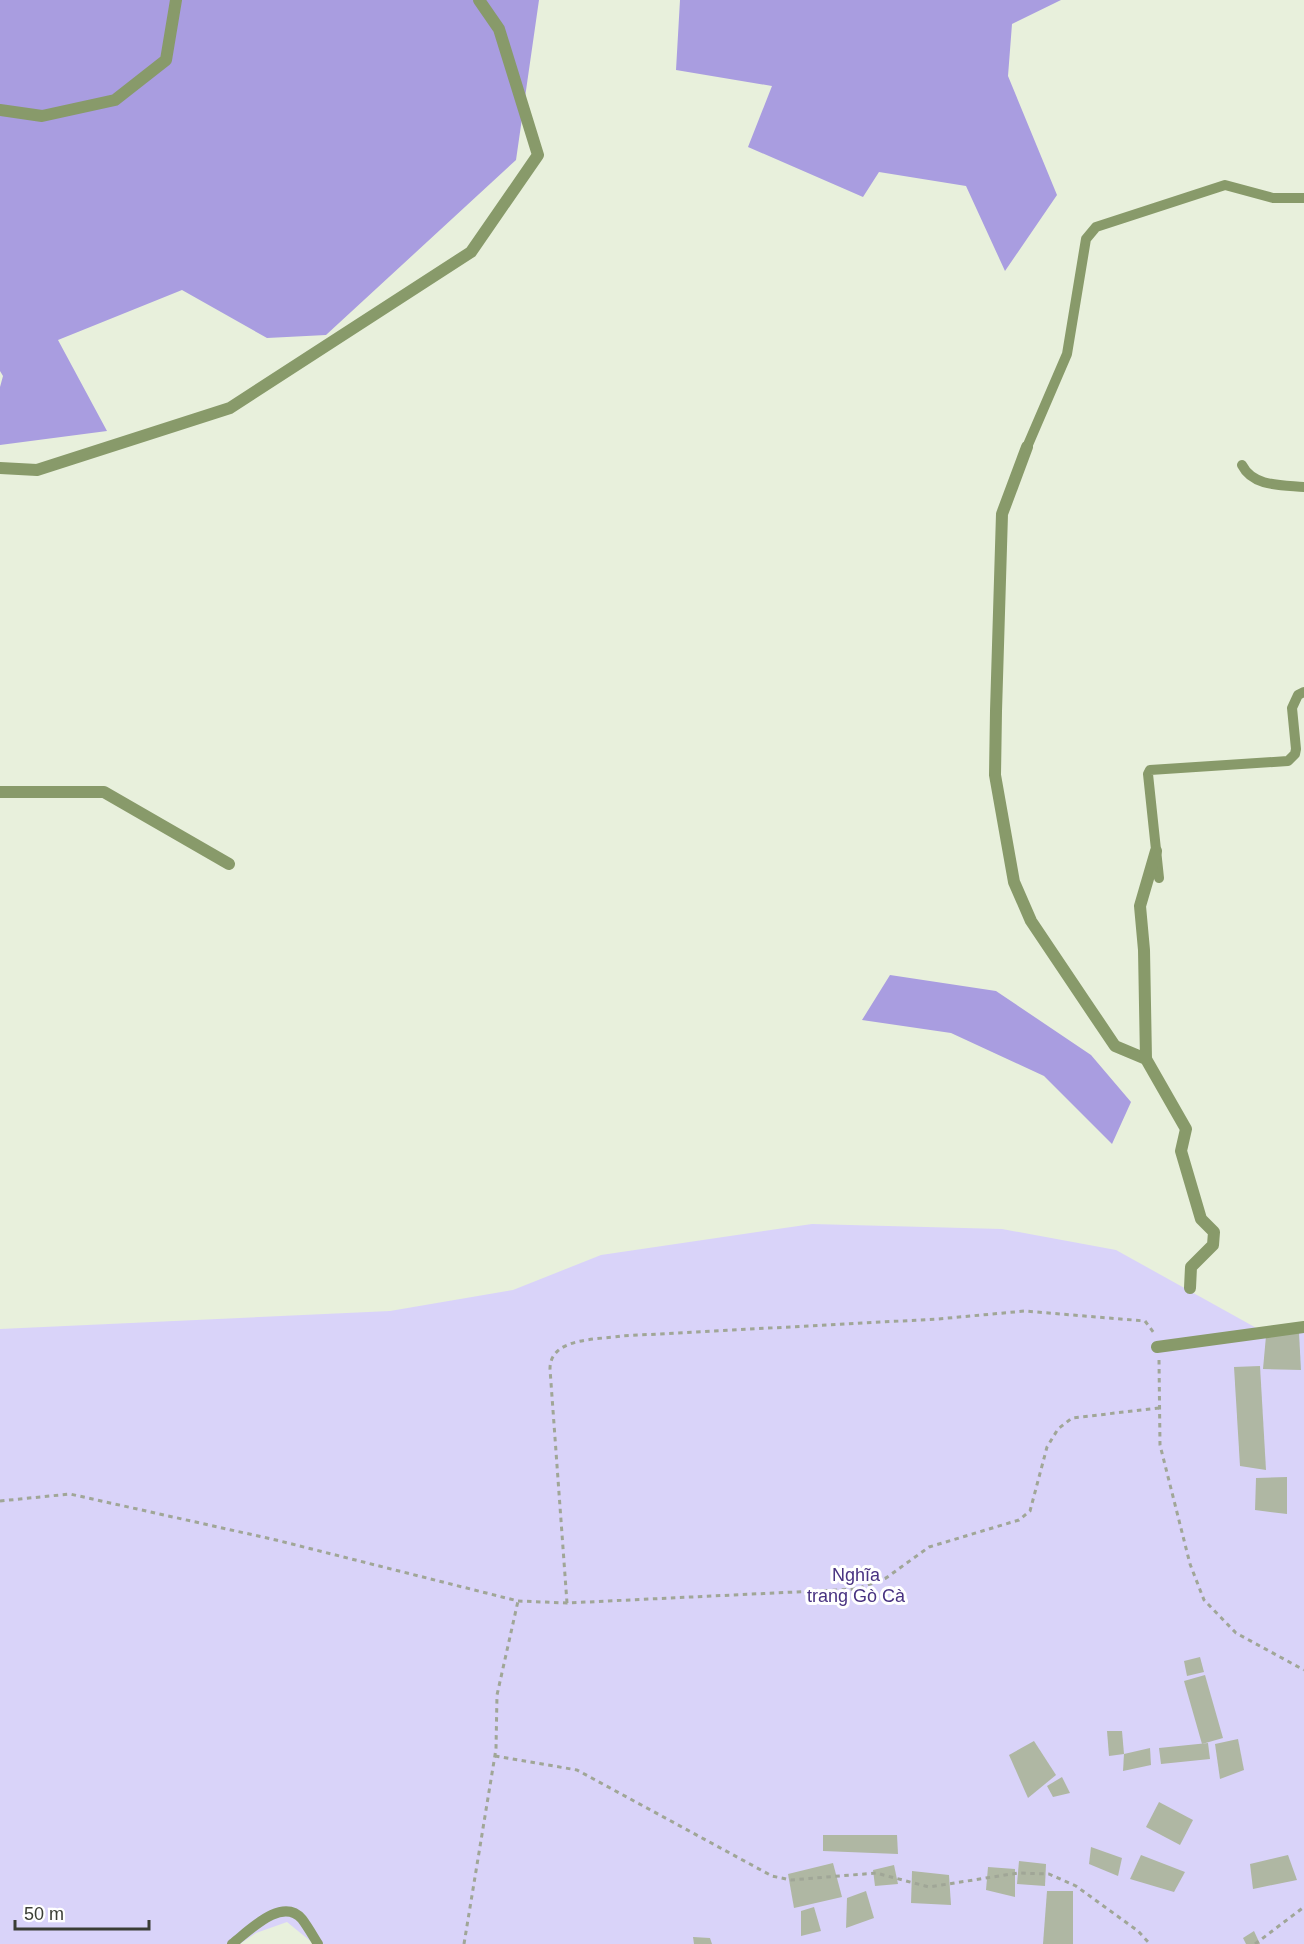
<svg xmlns="http://www.w3.org/2000/svg" width="1304" height="1944" font-family="Arial,sans-serif">
  <rect width="100%" height="100%" fill="#e8f0dc"/>
  <polygon fill="#d9d3f9" points="812,1224 1002,1229 1116,1250 1260,1330 1304,1323 1304,1944 314,1944 287,1922 256,1933 240,1944 0,1944 0,1329 390,1311 513,1290 601,1255"/>
  <g fill="#a99de0">
    <polygon points="0,0 539,0 516,160 326,335 267,338 182,290 58,340 107,431 0,445 0,387 3,376 0,371"/>
    <polygon points="680,0 1061,0 1012,24 1008,76 1057,195 1005,271 966,186 879,172 863,197 748,147 772,86 676,70"/>
    <polygon points="890,975 996,991 1091,1055 1131,1102 1112,1144 1044,1076 951,1033 862,1020"/>
  </g>
  <g fill="#afb7a3">
    <polygon points="1299,1333 1301,1370 1263,1369 1266,1336"/>
    <polygon points="1260,1366 1266,1470 1240,1466 1234,1367"/>
    <polygon points="1287,1477 1287,1514 1255,1510 1256,1478"/>
    <polygon points="1200,1657 1204,1672 1187,1676 1184,1661"/>
    <polygon points="1205,1675 1223,1738 1202,1744 1184,1681"/>
    <polygon points="1107,1731 1122,1731 1124,1754 1109,1756"/>
    <polygon points="1238,1739 1244,1770 1220,1779 1215,1744"/>
    <polygon points="1034,1741 1056,1775 1028,1798 1009,1755"/>
    <polygon points="1208,1743 1210,1759 1161,1764 1159,1748"/>
    <polygon points="1150,1748 1151,1765 1123,1771 1124,1754"/>
    <polygon points="1062,1777 1070,1793 1053,1797 1047,1786"/>
    <polygon points="1159,1802 1193,1820 1180,1845 1146,1827"/>
    <polygon points="823,1835 897,1835 898,1854 823,1851"/>
    <polygon points="1091,1847 1122,1858 1118,1876 1089,1864"/>
    <polygon points="1141,1855 1185,1872 1174,1892 1130,1879"/>
    <polygon points="1288,1855 1297,1880 1253,1889 1250,1864"/>
    <polygon points="1019,1861 1046,1864 1045,1886 1017,1884"/>
    <polygon points="833,1863 842,1897 794,1908 788,1874"/>
    <polygon points="894,1865 898,1884 875,1886 873,1870"/>
    <polygon points="988,1867 1015,1869 1015,1897 986,1890"/>
    <polygon points="912,1871 949,1875 951,1905 911,1903"/>
    <polygon points="866,1891 874,1918 846,1928 847,1898"/>
    <polygon points="1047,1891 1073,1891 1073,1944 1043,1944"/>
    <polygon points="814,1907 821,1931 801,1936 801,1911"/>
    <polygon points="1254,1931 1260,1944 1246,1944 1243,1938"/>
    <polygon points="693,1937 710,1938 712,1944 694,1944"/>
  </g>
  <g fill="none" stroke-linecap="round" stroke-linejoin="round">
    <g stroke="#a0a697" stroke-width="3" stroke-dasharray="4.5 4.5" stroke-linecap="butt">
      <polyline points="1159,1360 1160,1445 1190,1564 1204,1600 1236,1633 1304,1670"/>
      <polyline points="0,1501 70,1494 276,1540 518,1601 567,1603 857,1589 886,1578 929,1547 1019,1520 1030,1511 1047,1447 1058,1429 1072,1418 1159,1408"/>
      <path d="M567 1603 550 1369C550 1337 597 1340 621 1336L938 1319 1025 1311 1145 1321 1154 1333"/>
      <polyline points="495,1756 577,1770 772,1876 791,1880 876,1873 929,1887 1018,1873 1049,1874 1076,1886 1138,1931 1150,1944"/>
      <polyline points="464,1944 496,1749 497,1695 518,1601"/>
      <polyline points="1255,1944 1304,1907"/>
    </g>
    <g stroke="#889a6a" stroke-width="10">
      <polyline points="1027,447 1067,354 1086,239 1096,227 1225,185 1273,198 1304,198"/>
      <path d="M1242 465C1253 487 1282 485 1304 487"/>
      <polyline points="1159,878 1148,774 1150,770 1288,761 1295,754 1296,749 1292,708 1298,695 1304,692"/>
      <path d="M232 1944C249 1931 282 1896 302 1919 308 1927 313 1936 318 1944"/>
    </g>
    <g stroke="#889a6a" stroke-width="12">
      <polyline points="0,110 42,116 115,100 166,60 176,0"/>
      <polyline points="1027,447 1002,514 996,711 995,775 1014,882 1031,921 1084,1000 1115,1046 1146,1059 1186,1129 1181,1151 1201,1219 1214,1232 1213,1245 1191,1267 1190,1288"/>
      <polyline points="0,468 37,470 230,408 471,252 538,155 499,29 479,0"/>
      <polyline points="0,792 104,792 229,864"/>
      <polyline points="1146,1059 1144,950 1140,906 1156,851"/>
      <polyline points="1157,1347 1304,1327"/>
    </g>
  </g>
  <g text-anchor="middle" stroke-width="6" stroke-linejoin="round" paint-order="stroke">
    <g font-size="18" fill="#483281" stroke="#fff">
      <text x="856" y="1581">Nghĩa<tspan x="856" dy="21">trang Gò Cà</tspan></text>
    </g>
  </g>
  <path d="M15 1920v9h134v-9" fill="none" stroke="#3a3d35" stroke-width="3"/>
  <text x="24" y="1920" font-size="18" fill="#3a3d35" stroke="#ffffff" stroke-width="4.5" paint-order="stroke">50 m</text>
</svg>
